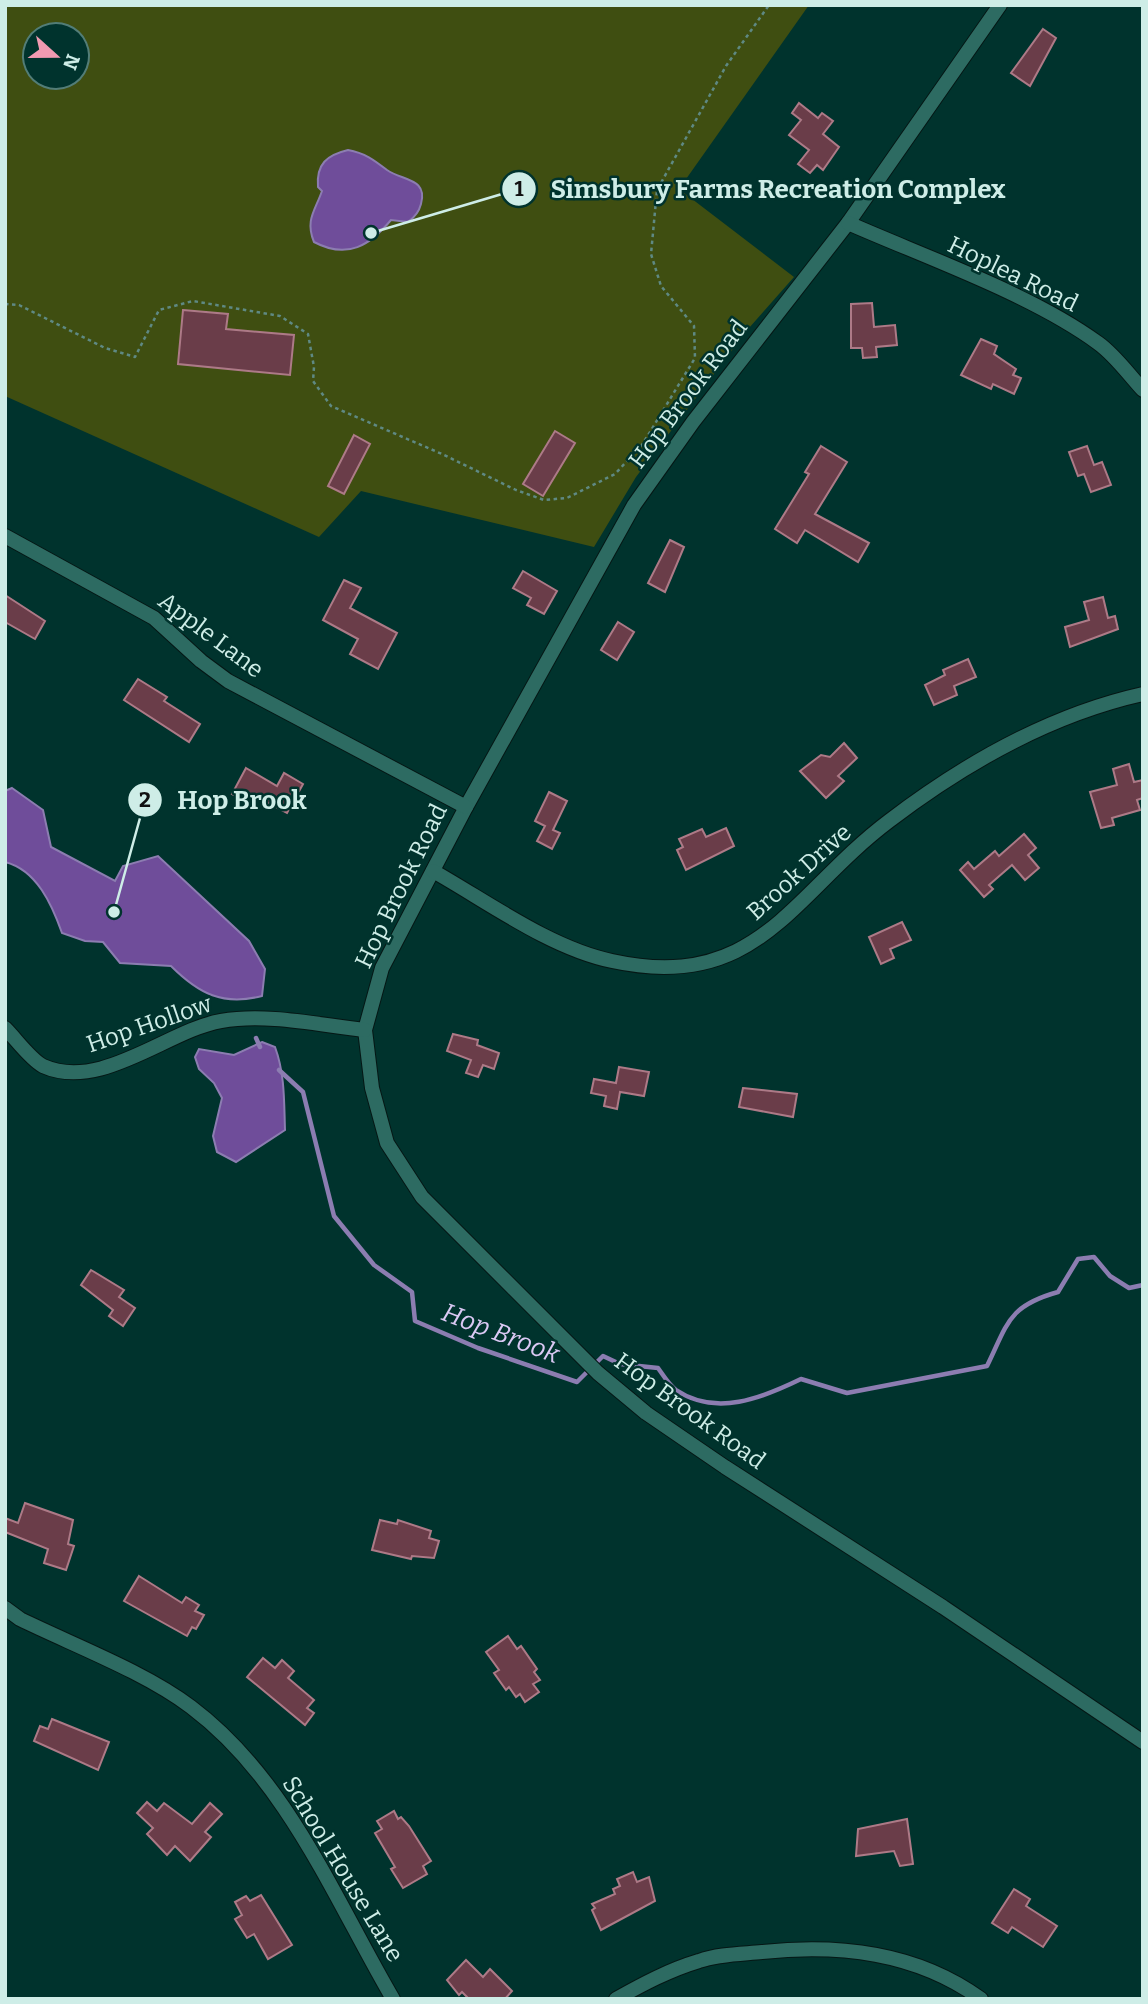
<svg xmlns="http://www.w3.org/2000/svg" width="1148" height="2004" font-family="Bitter,serif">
  <rect width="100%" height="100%" fill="#00332d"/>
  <path fill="#3f4e11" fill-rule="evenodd" d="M5 5H809L679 189 794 277 749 328 636 477 594 547 361 491 319 537 5 396ZM35 35H77V77H35Z"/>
  <g fill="#6f4d9a" stroke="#8c7db1" stroke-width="2">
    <path d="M348 150C365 153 374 160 387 170 403 181 428 178 421 204 419 212 415 217 408 222L391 220C370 245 348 260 314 242 305 220 315 211 322 191L318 187C316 164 327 155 348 150Z"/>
    <path d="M12 788 43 810 51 847 115 881 123 866 158 856 249 941 265 969 262 996C223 1006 199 994 171 966L120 963 103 942 85 941 62 933C52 905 37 870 5 862V791Z"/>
    <path d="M262 1042 275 1047C285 1074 284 1102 285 1130L236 1162 217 1152 213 1136 222 1098 214 1083 199 1069 195 1057 199 1049 234 1055Z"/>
  </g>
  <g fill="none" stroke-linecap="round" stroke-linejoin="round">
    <g stroke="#8c7db1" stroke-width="4.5">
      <polyline points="256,1038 260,1047"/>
      <path d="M279 1070 303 1092 334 1216 374 1265 412 1292 415 1321 478 1348 577 1382 603 1356 620 1364 658 1368C663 1375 669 1385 676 1390 716 1417 762 1398 801 1379L847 1393 987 1366C1008 1323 1008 1306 1058 1292L1078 1259 1094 1257 1110 1276 1129 1288 1143 1285"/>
    </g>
  </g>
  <g fill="#6a3d49" stroke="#ad7a87" stroke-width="2">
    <polygon points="1043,29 1056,38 1030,86 1011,73"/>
    <polygon points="799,103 818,118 822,113 833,121 823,134 839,147 823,170 817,165 810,173 798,164 809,150 789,135 801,120 792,113"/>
    <polygon points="872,303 874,327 895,325 897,345 876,347 877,357 863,358 862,348 851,348 851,304"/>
    <polygon points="183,310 228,314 226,329 294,335 290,375 178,364"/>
    <polygon points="981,339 997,346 994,354 1016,369 1013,375 1021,378 1014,394 993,384 991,389 961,375"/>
    <polygon points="555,431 575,443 543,496 523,484"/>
    <polygon points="354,435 370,444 344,494 328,486"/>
    <polygon points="821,446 847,462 815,514 869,543 858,562 805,530 797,543 775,529 809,474 805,472"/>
    <polygon points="1087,446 1094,465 1102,462 1111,485 1091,492 1084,474 1078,476 1069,452"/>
    <polygon points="670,540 684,547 665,592 648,583"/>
    <polygon points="523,571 557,591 544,614 527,605 531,598 513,588"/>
    <polygon points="344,580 361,588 350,608 397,633 378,669 350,654 358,639 323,620"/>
    <polygon points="5,595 45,621 35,639 5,622"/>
    <polygon points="1103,597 1108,618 1115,616 1118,629 1070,647 1065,627 1089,620 1084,602"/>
    <polygon points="618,622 634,632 617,660 601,650"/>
    <polygon points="968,659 976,677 954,686 957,695 934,705 925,685 945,675 943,670"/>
    <polygon points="138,679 167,697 164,701 200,724 189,742 124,700"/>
    <polygon points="844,743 857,758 838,776 844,781 826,798 800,771 821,755 830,757"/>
    <polygon points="1129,764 1134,782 1143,780 1143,798 1137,800 1140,810 1112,818 1114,825 1101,828 1090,792 1117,785 1113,769"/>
    <polygon points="246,768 277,786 284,773 303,784 287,813 251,794 247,802 232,794"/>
    <polygon points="549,792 567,801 553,830 560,833 552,849 537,841 545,826 535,821"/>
    <polygon points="726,828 734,846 686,870 677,850 683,847 679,839 702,829 706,837"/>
    <polygon points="1024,834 1036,848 1028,855 1039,868 1025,880 1012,865 989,885 993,889 984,897 960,870 968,862 974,869 995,851 999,856"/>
    <polygon points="902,922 911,940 890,949 894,958 881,964 869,937"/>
    <polygon points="453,1034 478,1040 477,1045 499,1053 494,1069 483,1065 478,1077 466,1073 471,1060 447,1051"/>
    <polygon points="619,1067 649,1072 644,1096 620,1092 617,1109 604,1106 606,1096 591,1093 594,1079 616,1083"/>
    <polygon points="743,1088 797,1094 793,1117 739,1107"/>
    <polygon points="91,1270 124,1290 119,1297 135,1308 123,1326 109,1316 113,1310 81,1285"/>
    <polygon points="25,1503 73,1520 68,1544 74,1546 66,1570 44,1563 48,1549 5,1532 5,1518 18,1523"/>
    <polygon points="380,1520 397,1524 398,1520 431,1531 429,1538 439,1541 434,1558 412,1556 411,1559 372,1550"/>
    <polygon points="139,1576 182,1603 186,1597 199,1605 195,1611 204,1615 196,1629 192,1627 187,1636 124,1601"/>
    <polygon points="508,1636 517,1649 521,1646 537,1669 534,1672 540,1680 533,1684 539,1692 525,1702 520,1694 516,1697 509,1687 506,1690 494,1673 499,1670 486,1652"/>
    <polygon points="263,1658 275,1668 282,1660 294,1671 288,1678 314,1700 307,1708 314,1713 305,1725 247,1677"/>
    <polygon points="52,1719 109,1742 98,1770 34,1741 40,1726 48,1729"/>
    <polygon points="147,1802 157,1811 164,1803 192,1824 210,1803 222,1814 205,1832 211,1837 190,1861 175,1846 167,1855 147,1834 153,1828 137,1813"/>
    <polygon points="394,1811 398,1819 401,1817 409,1826 431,1861 423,1866 427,1874 403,1888 391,1869 395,1867 375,1833 382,1829 377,1821"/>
    <polygon points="907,1819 913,1864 900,1866 894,1851 856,1856 858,1829"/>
    <polygon points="633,1872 637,1882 649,1877 655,1901 601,1930 592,1910 595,1908 592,1904 615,1894 613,1889 620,1886 617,1879"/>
    <polygon points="1014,1889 1030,1899 1026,1906 1057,1926 1043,1947 1012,1927 1008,1933 992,1923"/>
    <polygon points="261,1895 292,1945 268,1959 254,1934 247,1938 235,1919 242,1915 235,1902 246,1896 250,1901"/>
    <polygon points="466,1960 483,1977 490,1969 512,1991 505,1999 469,1999 462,1992 459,1995 447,1980"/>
  </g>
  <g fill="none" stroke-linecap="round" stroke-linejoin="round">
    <g stroke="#051715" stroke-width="16">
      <g id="street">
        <polyline points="1000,5 848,223 693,422 634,505 466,807 382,968 365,1030 372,1088 387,1143 422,1197 598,1373 646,1413 725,1467 943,1607 1143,1742"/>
        <path d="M848 223C925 257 1031 294 1098 343 1115 355 1129 375 1143 390"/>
        <polyline points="5,536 154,618 201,661 228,681 466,807"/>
        <path d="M433 871C488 902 550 948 612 961 758 993 792 894 889 821 965 763 1049 715 1143 694"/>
        <path d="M5 1028C16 1039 30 1059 43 1066 101 1092 168 1030 221 1021 267 1013 319 1025 365 1030"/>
        <path d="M5 1608 20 1619C73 1645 145 1672 191 1707 287 1779 334 1898 393 1999"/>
        <path d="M616 1999C643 1984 669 1970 699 1961 719 1954 741 1954 762 1952 839 1944 916 1952 981 1999"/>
      </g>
    </g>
    <polyline stroke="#5f8983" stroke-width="2.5" stroke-dasharray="3.5 3.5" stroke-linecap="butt" points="5,304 19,305 105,348 135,357 159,310 193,301 280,316 308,334 314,367 313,381 331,406 442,454 516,490 544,500 567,498 615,474 642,445 695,358 694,326 661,286 651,254 657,190 726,66 769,5"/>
    <use href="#street" stroke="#2d6b62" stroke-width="14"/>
  </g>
  <g text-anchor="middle" stroke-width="5" stroke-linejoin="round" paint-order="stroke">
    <g font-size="24" fill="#ceede7" stroke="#00332d">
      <text transform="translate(1013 274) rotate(26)" y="8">Hoplea Road</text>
      <text transform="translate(688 394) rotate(-53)" y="8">Hop Brook Road</text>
      <text transform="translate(211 635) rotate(37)" y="8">Apple Lane</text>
      <text transform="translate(799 872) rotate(-42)" y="8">Brook Drive</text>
      <text transform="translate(401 886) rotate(-64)" y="8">Hop Brook Road</text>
      <text transform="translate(149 1024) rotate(-19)" y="8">Hop Hollow</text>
      <text transform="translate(690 1411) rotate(36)" y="8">Hop Brook Road</text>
      <text transform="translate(343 1869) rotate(59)" y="8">School House Lane</text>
    </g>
    <g font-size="26" font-style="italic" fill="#dac9f4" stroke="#00332d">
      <text transform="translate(501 1333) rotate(21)" y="9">Hop Brook</text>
    </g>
  </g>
  <path fill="none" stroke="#ceede7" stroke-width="2.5" d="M371 233L519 189M114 912L145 800"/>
  <g fill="#ceede7" stroke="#00332d" stroke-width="2.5">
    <circle cx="371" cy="233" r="7"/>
    <circle cx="114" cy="912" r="7"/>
    <circle cx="519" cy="189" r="18"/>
    <circle cx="145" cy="800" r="18"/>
  </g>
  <g font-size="21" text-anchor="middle" font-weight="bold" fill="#111">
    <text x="519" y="196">1</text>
    <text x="145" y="807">2</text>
  </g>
  <g font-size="26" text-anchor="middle" font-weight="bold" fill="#ceede7" stroke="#00332d" stroke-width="5" stroke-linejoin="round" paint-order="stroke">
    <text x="778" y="198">Simsbury Farms Recreation Complex</text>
    <text x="242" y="809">Hop Brook</text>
  </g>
  <rect width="1148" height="2004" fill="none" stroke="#ceede7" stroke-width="14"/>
  <g transform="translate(56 56) rotate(111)"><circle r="33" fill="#00332d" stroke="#527d77" stroke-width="2"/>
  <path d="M0-5L12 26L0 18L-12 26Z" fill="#f19ab1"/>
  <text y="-10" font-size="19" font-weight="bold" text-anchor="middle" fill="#ceede7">N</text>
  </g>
</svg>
